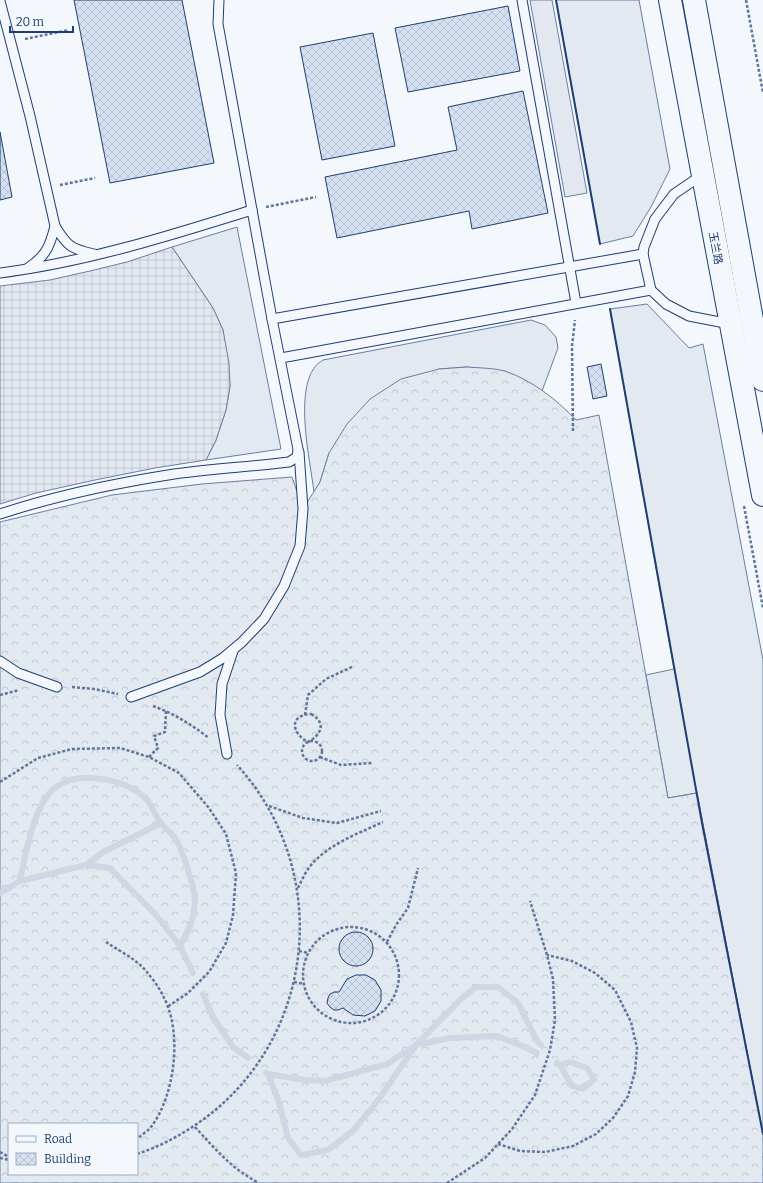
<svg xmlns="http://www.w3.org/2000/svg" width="763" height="1183" font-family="Bitter,'Noto Sans SC',serif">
  <defs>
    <pattern id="forest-crowns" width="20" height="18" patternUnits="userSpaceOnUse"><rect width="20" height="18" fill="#e3e9f0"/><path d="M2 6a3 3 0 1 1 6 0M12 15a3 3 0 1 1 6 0" fill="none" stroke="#c2c9d1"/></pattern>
    <pattern id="plaza-grid" width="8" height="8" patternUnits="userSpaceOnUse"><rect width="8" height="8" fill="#e3e8f0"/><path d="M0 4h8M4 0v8" fill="none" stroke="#c2c8d1"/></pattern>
    <pattern id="building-cross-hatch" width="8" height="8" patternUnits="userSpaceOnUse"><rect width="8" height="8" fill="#d5e0f0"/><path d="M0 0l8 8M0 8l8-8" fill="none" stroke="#b6c1d1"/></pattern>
  </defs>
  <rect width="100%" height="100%" fill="#f4f7fb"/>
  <g fill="#e3e9f0" stroke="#687fa3">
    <polygon points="556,0 639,0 670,169 651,207 633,236 600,244"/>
    <polygon points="237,227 281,449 206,460 216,440 226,410 230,386 223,330 213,308 172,247"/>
    <polygon points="647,304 689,348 703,344 763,660 763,1134 697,793 668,798 646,675 674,669 610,309"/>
    <path d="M531 320 545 325 556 337 558 348 542 391 532 384 504 371 467 367 439 369 329 453 320 482 314 492C310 460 295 395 314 368 316 365 320 362 323 360Z"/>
  </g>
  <path fill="url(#forest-crowns)" stroke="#687fa3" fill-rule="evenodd" d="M467 367C479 368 494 368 505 371 533 381 556 399 576 420L599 415 668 798 697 793 763 1134V1183H0V522L112 495 202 484 292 477 303 509 320 482 329 453 347 424 370 399 401 379 439 369ZM9 1124H137V1174H9Z"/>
  <polygon fill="#e3e8f0" stroke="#687fa3" points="530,0 552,0 587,193 565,197"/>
  <polygon fill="url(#plaza-grid)" stroke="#687fa3" points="172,247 213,308 223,330 229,363 230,386 226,410 216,440 206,460 155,468 95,480 36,493 0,504 0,286 50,280 90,271 127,262"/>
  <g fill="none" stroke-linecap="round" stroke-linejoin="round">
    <g stroke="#cfd7e4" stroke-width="6">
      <polyline points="86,865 103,852 161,823"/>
      <path d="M20 881C25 855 34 803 56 787 79 770 124 779 144 797 151 802 155 815 160 822 164 828 171 832 175 838 182 848 195 889 195 901 194 920 189 930 180 946"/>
      <polyline points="0,893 20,881 86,865 110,868 156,915 180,946 193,973"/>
      <polyline points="203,994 213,1017 233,1047 248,1058"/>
      <polyline points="557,1063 560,1065 570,1062 587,1068 594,1079 583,1089 572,1086 560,1065 557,1064"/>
      <polyline points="266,1073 268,1074 304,1080 325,1081 387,1064 416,1045 450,1038 497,1036 525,1047 537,1053"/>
      <polyline points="268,1074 278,1099 288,1138 301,1155 328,1150 353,1131 379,1099 416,1045 461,999 476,987 498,987 518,1003 537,1041 541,1045"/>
    </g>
  </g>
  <g fill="url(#building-cross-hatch)" stroke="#1d3f73">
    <polygon points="74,0 182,0 214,163 110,183"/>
    <polygon points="508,6 520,71 408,92 395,28"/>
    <polygon points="373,33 395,146 322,160 300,47"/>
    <polygon points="523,91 548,213 472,229 469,211 337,238 325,177 457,150 448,107"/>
    <polygon points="0,132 12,197 0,200"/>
    <polygon points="601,364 607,396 593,399 587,367"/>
    <circle cx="356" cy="949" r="17"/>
    <polygon points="356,975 366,975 375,980 381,990 381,1001 375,1011 365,1016 353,1015 343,1008 338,1010 334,1010 330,1007 327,1003 328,998 330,994 334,992 339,992 347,979"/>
  </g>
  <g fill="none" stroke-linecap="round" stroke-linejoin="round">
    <g stroke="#1d3f73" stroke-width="11">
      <g id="service">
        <polyline points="522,0 576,303"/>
        <polyline points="0,1 30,116 55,226"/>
        <polyline points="702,175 674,194 655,219 644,247 643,254 651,290 666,304 689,316 730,324"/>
        <path d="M28 268C46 256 50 246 55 226 67 246 71 249 94 254"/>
        <path d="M0 273C86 262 169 236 252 210"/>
        <polyline points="272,319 643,254"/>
        <polyline points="281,358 651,290"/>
        <path d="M0 514C55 496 111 484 168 475 208 469 249 467 289 462L297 457 298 449 272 319 218 24 219 0"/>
        <polyline points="0,661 18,673 57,687"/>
        <polyline points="131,697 200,672 223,658 242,642 264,619 284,586 300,546 303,509 299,452"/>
        <polyline points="227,754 220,715 222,684 233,651"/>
      </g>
    </g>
    <g stroke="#1d3f73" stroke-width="24">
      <g id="tertiary">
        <polyline points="670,0 763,495"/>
        <polyline points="694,0 763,380"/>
      </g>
    </g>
    <g stroke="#5e769c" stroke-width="2.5" stroke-dasharray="3 2" stroke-linecap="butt">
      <polyline points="746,0 763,93"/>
      <polyline points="25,39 69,30"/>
      <polyline points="60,185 95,178"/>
      <polyline points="266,207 316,197"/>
      <polyline points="573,431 572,346 575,320"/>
      <polyline points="744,506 763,608"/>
      <polyline points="72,687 94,689 118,694"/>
      <polyline points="0,695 19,690"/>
      <path d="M153 706C173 713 192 725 209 738"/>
      <path d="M311 714C327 723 321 735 308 742 291 733 289 715 311 714Z"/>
      <polyline points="305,715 308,695 326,679 354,666"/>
      <circle cx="312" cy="751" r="10"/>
      <polyline points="149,757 158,748 154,736 165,732 166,711"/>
      <polyline points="320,757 341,765 372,763"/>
      <polyline points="0,782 38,758 72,749 120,748 149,757 179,773 209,808 226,834 236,873 233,915 226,943 209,972 188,993 167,1007"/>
      <polyline points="269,806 303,818 337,823 381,811"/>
      <path d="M298 888C301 882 304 875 308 869 324 846 359 833 383 822"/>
      <circle cx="351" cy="975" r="48"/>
      <path d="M106 942C119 951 135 958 146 971 152 978 159 987 163 996 183 1031 175 1096 151 1127 147 1132 141 1135 137 1139"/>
      <polyline points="387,942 396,925 408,908 418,868"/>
      <polyline points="299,951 308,953"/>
      <polyline points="294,982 304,984"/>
      <path d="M195 1127C215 1149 232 1169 259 1183"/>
      <polyline points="498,1144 520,1151 545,1152 573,1146 596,1134 613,1118 628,1096 635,1072 637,1048 631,1022 615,990 595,973 572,961 547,955"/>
      <polyline points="0,1152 9,1157"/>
      <path d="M137 1154C165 1145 190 1130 213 1112 319 1025 329 866 237 765"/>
      <polyline points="0,1158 9,1160"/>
      <polyline points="447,1183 485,1158 512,1129 535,1095 550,1050 555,1020 553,979 547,955 530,901"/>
    </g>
    <use href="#service" stroke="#f4f7fb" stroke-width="9"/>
    <use href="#tertiary" stroke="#f4f7fb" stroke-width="22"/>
    <g stroke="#1d3f73" stroke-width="2">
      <polyline points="556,0 600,244"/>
      <polyline points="610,309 702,823 763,1134"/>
    </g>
  </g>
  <g text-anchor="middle" stroke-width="3" stroke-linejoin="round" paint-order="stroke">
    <g font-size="11" fill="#1d3f73" stroke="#f4f7fb">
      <text transform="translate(716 248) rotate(79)" y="4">玉兰路</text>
    </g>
  </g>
  <rect x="8" y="1123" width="130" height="52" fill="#f4f7fb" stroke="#9eadc5"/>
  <rect x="16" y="1136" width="20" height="6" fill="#f4f7fb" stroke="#9eadc5"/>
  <text x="44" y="1143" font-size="12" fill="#1d3f73">Road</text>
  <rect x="16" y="1153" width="20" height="12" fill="url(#building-cross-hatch)" stroke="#9eadc5"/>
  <text x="44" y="1163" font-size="12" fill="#1d3f73">Building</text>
  <path d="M10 26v6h63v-6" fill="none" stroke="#1d3f73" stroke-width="2"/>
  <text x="16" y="26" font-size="12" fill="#1d3f73" stroke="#f4f7fb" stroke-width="3" paint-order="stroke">20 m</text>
</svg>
